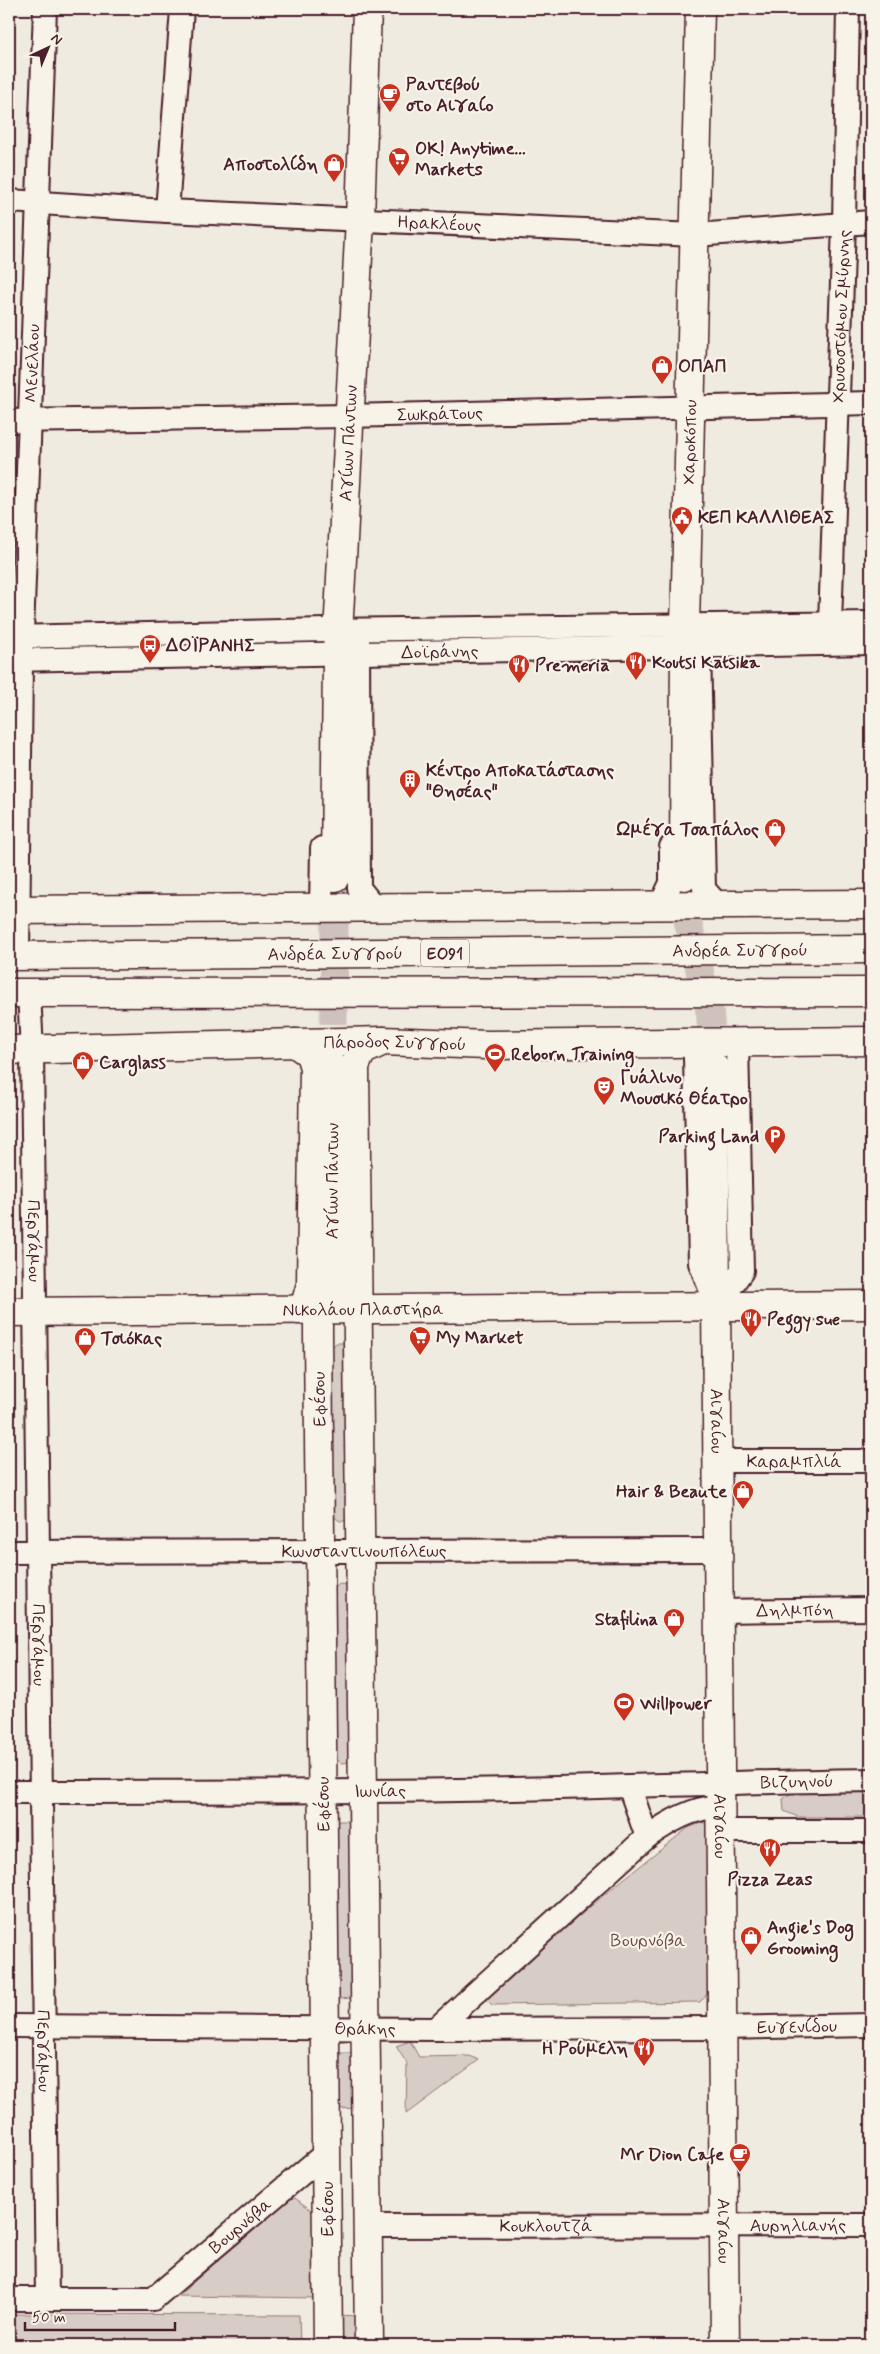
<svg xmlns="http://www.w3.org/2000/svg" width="880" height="2354" font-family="Mynerve,sans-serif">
  <rect width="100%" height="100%" fill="#f0ebe0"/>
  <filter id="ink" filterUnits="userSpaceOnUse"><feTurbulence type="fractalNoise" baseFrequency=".02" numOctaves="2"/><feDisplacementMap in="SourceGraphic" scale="10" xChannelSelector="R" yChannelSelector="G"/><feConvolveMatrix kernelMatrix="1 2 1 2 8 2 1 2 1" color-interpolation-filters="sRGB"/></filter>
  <g filter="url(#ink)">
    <g fill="#d8cdc6" stroke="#917678">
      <polygon points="336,1343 346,1343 347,1521 340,1521 334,1517 332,1347"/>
      <polygon points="339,1584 348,1585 350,1762 342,1763 336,1759 335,1588"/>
      <polygon points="793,1792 871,1792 871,1817 798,1817 784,1811 783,1799"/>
      <polygon points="339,1821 348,1821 352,1826 354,1991 350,1998 340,1999 335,1993 335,1825"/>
      <polygon points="703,1822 712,1831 710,1990 700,2002 492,2005 484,1997 605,1894 688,1828"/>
      <polygon points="410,2041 419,2057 470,2056 479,2060 406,2114 407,2064 396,2046"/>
      <polygon points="341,2053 350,2053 356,2056 358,2108 337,2109 336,2059"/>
      <polygon points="295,2198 311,2210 316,2221 317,2298 178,2296 286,2200"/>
      <polygon points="9,2314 299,2315 300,2345 9,2345"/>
      <polygon points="338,2315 358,2316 359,2345 339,2345"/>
    </g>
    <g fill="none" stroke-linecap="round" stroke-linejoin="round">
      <g stroke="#cfc2bc" stroke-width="28" stroke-dasharray="28 14" stroke-linecap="butt">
        <polyline points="684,876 687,918 710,1013 714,1065"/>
        <polyline points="333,1066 335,877"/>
      </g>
      <g stroke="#4a1f2b" stroke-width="26">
        <g id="street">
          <path id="s1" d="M9 201 167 211 695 235 871 222"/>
          <polyline points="167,211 182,9"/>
          <path id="s2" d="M9 421 348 416 871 403"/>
          <path id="s3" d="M830 624 844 224 848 9"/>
          <polyline points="9,637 326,630 871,623"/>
          <polyline points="358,638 359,888 376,909"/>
          <polyline points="699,645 704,889 718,905"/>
          <path id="s4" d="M9 660 871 643"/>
          <polyline points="660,906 671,883 671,847"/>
          <polyline points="321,909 322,848"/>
          <path id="s5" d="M18 955 21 660 45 9"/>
          <path id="s6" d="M29 993 32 1050 47 2298"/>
          <polyline points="693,1043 695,1058 700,1263 713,1296"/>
          <polyline points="717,1306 742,1271 737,1043"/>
          <path id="s7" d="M718 1461H871"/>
          <path id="s8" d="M9 1552 719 1550"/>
          <path id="s9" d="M719 1611 871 1609"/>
          <polyline points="629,1786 647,1837"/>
          <path id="s10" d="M9 1792C215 1791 422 1793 629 1786 710 1784 790 1781 871 1780"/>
          <polyline points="721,1831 871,1831"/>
          <path id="s11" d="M9 2026 436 2029 722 2028 871 2025"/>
          <path d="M436 2029 647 1837C670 1821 692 1808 721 1806"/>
          <path id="s12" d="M368 2226 871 2225"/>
          <path id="s13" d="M9 2299H153L327 2152"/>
        </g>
      </g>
      <g stroke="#4a1f2b" stroke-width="31">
        <g id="secondary">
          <path id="s14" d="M684 876 685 626 700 9"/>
          <path id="s15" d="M335 877 337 653 360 219 367 9"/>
          <polyline points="9,910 871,904"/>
          <polyline points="295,1043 310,1054 314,1068 311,1284 305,1305 299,1310"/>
          <path id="s16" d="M9 1050 383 1041 487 1045 871 1041"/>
          <path id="s17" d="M714 1067 725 2345"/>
          <path id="s18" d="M331 1297 333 1066"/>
          <path id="s19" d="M9 1312 871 1305"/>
          <polyline points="328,2345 318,1335 318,1310 331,1297"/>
          <polyline points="369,2345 355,1066 362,1051 383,1041"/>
        </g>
      </g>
      <g stroke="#4a1f2b" stroke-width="31">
        <g id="highway">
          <path id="s20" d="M9 956 871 949"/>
          <polyline points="9,993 871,992"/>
        </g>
      </g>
      <use href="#street" stroke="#f7f3e8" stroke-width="22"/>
      <use href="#secondary" stroke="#f7f3e8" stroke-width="28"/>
      <use href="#highway" stroke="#f7f3e8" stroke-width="28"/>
    </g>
  </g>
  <defs>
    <g id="cafe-pin" transform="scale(1.125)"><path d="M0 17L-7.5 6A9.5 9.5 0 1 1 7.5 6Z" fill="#c8321e" stroke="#f7f3e8"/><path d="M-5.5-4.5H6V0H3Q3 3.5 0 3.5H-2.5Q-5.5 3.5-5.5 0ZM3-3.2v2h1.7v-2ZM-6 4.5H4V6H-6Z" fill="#fff"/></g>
    <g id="supermarket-pin" transform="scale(1.125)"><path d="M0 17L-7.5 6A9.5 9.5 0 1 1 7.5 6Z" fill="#c8321e" stroke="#f7f3e8"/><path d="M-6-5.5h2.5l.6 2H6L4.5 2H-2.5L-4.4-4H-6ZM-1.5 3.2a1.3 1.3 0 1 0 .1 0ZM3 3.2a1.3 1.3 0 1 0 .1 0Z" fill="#fff"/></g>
    <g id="shop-pin" transform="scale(1.125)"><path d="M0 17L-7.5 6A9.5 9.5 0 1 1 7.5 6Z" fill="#c8321e" stroke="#f7f3e8"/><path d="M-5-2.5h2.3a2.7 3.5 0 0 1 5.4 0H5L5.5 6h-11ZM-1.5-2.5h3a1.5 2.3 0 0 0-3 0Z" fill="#fff"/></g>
    <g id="civic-pin" transform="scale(1.125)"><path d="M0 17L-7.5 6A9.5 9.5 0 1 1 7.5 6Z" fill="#c8321e" stroke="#f7f3e8"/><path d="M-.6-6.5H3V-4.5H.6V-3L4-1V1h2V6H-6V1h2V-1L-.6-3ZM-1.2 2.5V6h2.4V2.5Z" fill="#fff"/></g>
    <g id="bus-pin" transform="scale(1.125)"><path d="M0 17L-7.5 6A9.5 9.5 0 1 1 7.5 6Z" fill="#c8321e" stroke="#f7f3e8"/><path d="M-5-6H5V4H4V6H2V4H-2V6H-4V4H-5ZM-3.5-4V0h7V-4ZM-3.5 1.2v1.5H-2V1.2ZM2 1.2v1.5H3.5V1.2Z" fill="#fff"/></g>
    <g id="restaurant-pin" transform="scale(1.125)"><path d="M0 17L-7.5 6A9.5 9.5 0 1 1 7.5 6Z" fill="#c8321e" stroke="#f7f3e8"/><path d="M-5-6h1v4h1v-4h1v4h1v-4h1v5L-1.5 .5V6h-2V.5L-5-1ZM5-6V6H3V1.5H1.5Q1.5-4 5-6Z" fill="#fff"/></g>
    <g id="building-pin" transform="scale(1.125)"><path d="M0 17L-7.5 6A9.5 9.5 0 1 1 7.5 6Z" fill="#c8321e" stroke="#f7f3e8"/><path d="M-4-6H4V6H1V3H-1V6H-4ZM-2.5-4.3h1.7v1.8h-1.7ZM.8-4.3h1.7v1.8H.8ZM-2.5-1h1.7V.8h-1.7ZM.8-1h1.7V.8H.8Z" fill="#fff"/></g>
    <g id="stadium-pin" transform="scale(1.125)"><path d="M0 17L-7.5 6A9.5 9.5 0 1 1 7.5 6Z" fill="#c8321e" stroke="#f7f3e8"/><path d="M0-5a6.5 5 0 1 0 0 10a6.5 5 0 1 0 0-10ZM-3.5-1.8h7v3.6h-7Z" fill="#fff"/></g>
    <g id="theatre-pin" transform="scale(1.125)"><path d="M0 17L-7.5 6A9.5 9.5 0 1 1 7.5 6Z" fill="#c8321e" stroke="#f7f3e8"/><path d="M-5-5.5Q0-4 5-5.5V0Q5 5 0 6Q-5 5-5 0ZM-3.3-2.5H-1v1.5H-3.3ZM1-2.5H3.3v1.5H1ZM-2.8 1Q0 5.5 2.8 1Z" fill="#fff"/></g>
    <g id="parking-pin" transform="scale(1.125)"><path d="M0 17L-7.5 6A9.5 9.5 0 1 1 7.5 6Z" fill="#c8321e" stroke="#f7f3e8"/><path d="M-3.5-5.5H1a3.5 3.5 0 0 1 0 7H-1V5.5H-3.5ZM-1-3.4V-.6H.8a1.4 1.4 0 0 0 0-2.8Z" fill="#fff"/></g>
  </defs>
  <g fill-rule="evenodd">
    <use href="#cafe-pin" x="390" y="94"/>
    <use href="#supermarket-pin" x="399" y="158"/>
    <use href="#shop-pin" x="334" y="164"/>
    <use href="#shop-pin" x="662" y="366"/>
    <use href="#civic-pin" x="682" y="517"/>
    <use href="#bus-pin" x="150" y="645"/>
    <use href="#restaurant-pin" x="636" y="662"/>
    <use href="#restaurant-pin" x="519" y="665"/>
    <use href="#building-pin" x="410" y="780"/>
    <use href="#shop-pin" x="775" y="829"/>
    <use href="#stadium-pin" x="495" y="1054"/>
    <use href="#shop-pin" x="83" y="1062"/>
    <use href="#theatre-pin" x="604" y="1087"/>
    <use href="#parking-pin" x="775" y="1136"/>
    <use href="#restaurant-pin" x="751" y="1319"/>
    <use href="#supermarket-pin" x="420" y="1337"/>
    <use href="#shop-pin" x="85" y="1338"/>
    <use href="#shop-pin" x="743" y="1491"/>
    <use href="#shop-pin" x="674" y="1619"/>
    <use href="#stadium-pin" x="624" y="1703"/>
    <use href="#restaurant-pin" x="770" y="1849"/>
    <use href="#shop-pin" x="751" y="1937"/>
    <use href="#restaurant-pin" x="644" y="2048"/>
    <use href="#cafe-pin" x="740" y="2154"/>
  </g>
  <g text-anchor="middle" stroke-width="4.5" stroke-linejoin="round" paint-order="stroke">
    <rect fill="#f7f3e8" stroke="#7e5f64" stroke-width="1" x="421" y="939.5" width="48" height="27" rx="4"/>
    <g font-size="16" font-weight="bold" fill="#4a1f2b">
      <text x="445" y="959">ΕΟ91</text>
    </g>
    <g font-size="18" font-weight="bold" fill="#4a1f2b" stroke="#f7f3e8" text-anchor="start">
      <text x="406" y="90">Ραντεβού<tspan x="406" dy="21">στο Αιγαίο</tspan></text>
      <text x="415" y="154">OK! Anytime...<tspan x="415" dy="21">Markets</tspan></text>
      <text x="318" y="170" text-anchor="end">Αποστολίδη</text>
      <text x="678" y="372">ΟΠΑΠ</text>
      <text x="698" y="523">ΚΕΠ ΚΑΛΛΙΘΕΑΣ</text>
      <text x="166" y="651">ΔΟΪΡΑΝΗΣ</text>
      <text x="652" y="668">Koutsi Katsika</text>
      <text x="535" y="671">Premeria</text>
      <text x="426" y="776">Κέντρο Αποκατάστασης<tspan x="426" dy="21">"Θησέας"</tspan></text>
      <text x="759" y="835" text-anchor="end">Ωμέγα Τσαπάλος</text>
      <text x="511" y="1060">Reborn Training</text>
      <text x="99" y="1068">Carglass</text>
      <text x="620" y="1083">Γυάλινο<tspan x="620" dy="21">Μουσικό Θέατρο</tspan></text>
      <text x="759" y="1142" text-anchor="end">Parking Land</text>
      <text x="767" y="1325">Peggy sue</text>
      <text x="436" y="1343">My Market</text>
      <text x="101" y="1344">Τσιόκας</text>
      <text x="727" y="1497" text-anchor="end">Hair &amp; Beaute</text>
      <text x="658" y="1625" text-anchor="end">Stafilina</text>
      <text x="640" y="1709">Willpower</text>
      <text x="770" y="1885" text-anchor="middle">Pizza Zeas</text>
      <text x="767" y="1933">Angie's Dog<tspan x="767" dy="21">Grooming</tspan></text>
      <text x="628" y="2054" text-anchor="end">Η Ρούμελη</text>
      <text x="724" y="2160" text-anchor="end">Mr Dion Cafe</text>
    </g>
    <g font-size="18" fill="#4a1f2b" stroke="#f7f3e8">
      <text dy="6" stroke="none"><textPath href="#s1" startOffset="431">Ηρακλέους</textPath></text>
      <text dy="6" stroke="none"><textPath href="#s3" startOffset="308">Χρυσοστόμου Σμύρνης</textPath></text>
      <text dy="6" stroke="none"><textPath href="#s5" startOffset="592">Μενελάου</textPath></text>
      <text dy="6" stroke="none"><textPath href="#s2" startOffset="431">Σωκράτους</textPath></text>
      <text dy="6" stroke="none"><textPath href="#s14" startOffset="434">Χαροκόπου</textPath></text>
      <text dy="6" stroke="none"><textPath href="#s15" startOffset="434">Αγίων Πάντων</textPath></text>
      <text dy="6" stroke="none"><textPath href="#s4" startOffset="431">Δοϊράνης</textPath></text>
      <text dy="6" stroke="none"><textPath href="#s20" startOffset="731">Ανδρέα Συγγρού</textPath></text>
      <text dy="6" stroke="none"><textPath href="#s20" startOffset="326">Ανδρέα Συγγρού</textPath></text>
      <text dy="6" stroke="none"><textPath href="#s16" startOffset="386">Πάροδος Συγγρού</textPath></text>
      <text dy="6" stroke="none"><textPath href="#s18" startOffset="116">Αγίων Πάντων</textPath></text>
      <text dy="6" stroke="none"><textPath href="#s6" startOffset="248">Περγάμου</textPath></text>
      <text dy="6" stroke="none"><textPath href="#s19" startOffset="354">Νικολάου Πλαστήρα</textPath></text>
      <text transform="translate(319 1399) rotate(-91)" y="6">Εφέσου</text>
      <text dy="6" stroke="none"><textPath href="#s17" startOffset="354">Αιγαίου</textPath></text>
      <text dy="6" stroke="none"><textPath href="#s7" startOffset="76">Καραμπλιά</textPath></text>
      <text dy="6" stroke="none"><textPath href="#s8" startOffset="355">Κωνσταντινουπόλεως</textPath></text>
      <text dy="6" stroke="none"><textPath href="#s9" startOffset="76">Δηλμπόη</textPath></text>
      <text dy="6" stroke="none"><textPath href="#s6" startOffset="652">Περγάμου</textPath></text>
      <text dy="6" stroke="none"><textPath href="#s10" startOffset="788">Βιζυηνού</textPath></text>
      <text dy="6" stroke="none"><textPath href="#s10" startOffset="371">Ιωνίας</textPath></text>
      <text transform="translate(323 1804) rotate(-91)" y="6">Εφέσου</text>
      <text dy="6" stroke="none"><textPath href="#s17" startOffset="759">Αιγαίου</textPath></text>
      <text dy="6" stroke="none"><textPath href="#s11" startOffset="788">Ευγενίδου</textPath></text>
      <text dy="6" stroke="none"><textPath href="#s11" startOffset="356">Θράκης</textPath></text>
      <text dy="6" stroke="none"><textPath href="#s6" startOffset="1058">Περγάμου</textPath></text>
      <text transform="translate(327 2209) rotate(-90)" y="6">Εφέσου</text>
      <text dy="6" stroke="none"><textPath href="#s13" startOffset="258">Βουρνόβα</textPath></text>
      <text dy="6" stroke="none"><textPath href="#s12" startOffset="178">Κουκλουτζά</textPath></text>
      <text dy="6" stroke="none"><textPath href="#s12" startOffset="430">Αυρηλιανής</textPath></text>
      <text dy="6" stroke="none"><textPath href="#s17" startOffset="1164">Αιγαίου</textPath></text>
    </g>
    <g font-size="18" fill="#6e4a52" stroke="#f7f3e8">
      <text x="648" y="1946">Βουρνόβα</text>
    </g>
  </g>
  <rect width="880" height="2354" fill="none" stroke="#f7f3e8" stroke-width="30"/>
  <rect x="15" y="15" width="850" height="2324" fill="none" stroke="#4a1f2b" stroke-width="2" filter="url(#ink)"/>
  <g transform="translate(48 48) rotate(44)" stroke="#f7f3e8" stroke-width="4" paint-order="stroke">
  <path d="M0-4L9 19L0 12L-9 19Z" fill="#4a1f2b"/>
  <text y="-8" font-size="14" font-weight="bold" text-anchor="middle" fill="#4a1f2b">N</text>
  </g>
  <path d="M25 2322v8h150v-8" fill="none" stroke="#4a1f2b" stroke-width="2.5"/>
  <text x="32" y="2322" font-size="15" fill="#4a1f2b" stroke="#f7f3e8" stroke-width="4" paint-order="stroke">50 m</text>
</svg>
